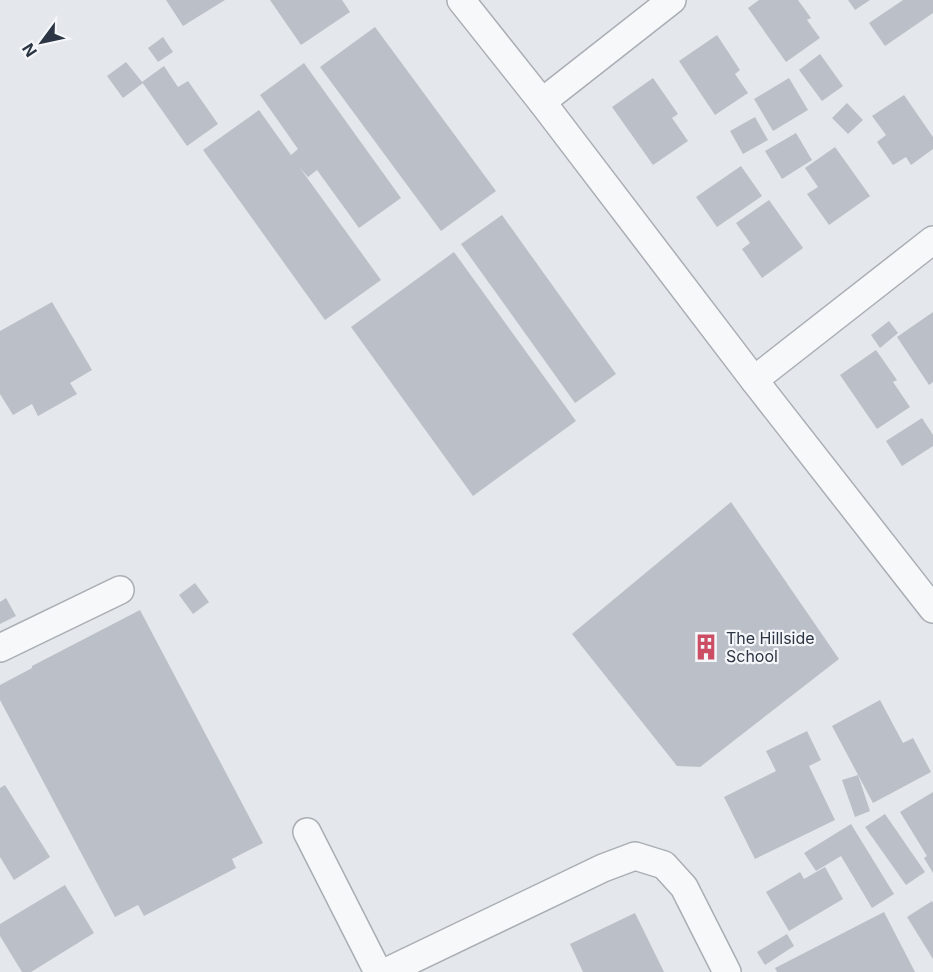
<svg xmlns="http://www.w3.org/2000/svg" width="933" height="972" font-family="Inter,sans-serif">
  <rect width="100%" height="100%" fill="#e4e7eb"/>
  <g fill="#bbc0c8">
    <polygon points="166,0 225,0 183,26"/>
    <polygon points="270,0 342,0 350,12 301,45"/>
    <polygon points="759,0 798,0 811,18 807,20 820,38 786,62 748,8"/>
    <polygon points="848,0 870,0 855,10"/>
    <polygon points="903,0 933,0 933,13 885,46 869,23"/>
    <polygon points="375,27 496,191 441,231 320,67"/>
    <polygon points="717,35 740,70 735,74 748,93 715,115 679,61"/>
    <polygon points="163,37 173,52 158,62 148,48"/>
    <polygon points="820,54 843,86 822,101 799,70"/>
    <polygon points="126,62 143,83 123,98 107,76"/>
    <polygon points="304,63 401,198 359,228 317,170 308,177 300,168 381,280 325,320 203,150 259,110 291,155 298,149 260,95"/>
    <polygon points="164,66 178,87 188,81 218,124 187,146 142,82"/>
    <polygon points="653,78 678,114 672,118 688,141 653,165 612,107"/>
    <polygon points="789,78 808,110 773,131 754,99"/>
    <polygon points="904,95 933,137 933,149 911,165 906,157 893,165 877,142 886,135 872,116"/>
    <polygon points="847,103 863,120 848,134 832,118"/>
    <polygon points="755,117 768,140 743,154 730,131"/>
    <polygon points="796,133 812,160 782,179 765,151"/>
    <polygon points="835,147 870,196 829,225 807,194 818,187 805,168"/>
    <polygon points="741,166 762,196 717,227 696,197"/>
    <polygon points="769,200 803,248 762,278 742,249 750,243 736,223"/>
    <polygon points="502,215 616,374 575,403 461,244"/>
    <polygon points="454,252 576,421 473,496 351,327"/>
    <polygon points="52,302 92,370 70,383 77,394 38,416 32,404 13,415 0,394 0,331"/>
    <polygon points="933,312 933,382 929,385 897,337"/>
    <polygon points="889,321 898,333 880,348 871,335"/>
    <polygon points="876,350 897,380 893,382 910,407 877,429 840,375"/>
    <polygon points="922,418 933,435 933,446 902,466 886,441"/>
    <polygon points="731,502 839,659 700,767 677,766 572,634"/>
    <polygon points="195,583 209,602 193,614 179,595"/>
    <polygon points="6,598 16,616 0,624 0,602"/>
    <polygon points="140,610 263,843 232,859 236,868 144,916 138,905 115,917 0,700 0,685 32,668 32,666"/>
    <polygon points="880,700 903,743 913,738 931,772 873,803 832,726"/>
    <polygon points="807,731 821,760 809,766 835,820 755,859 724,797 776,771 766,751"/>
    <polygon points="858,775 870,811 855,817 842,780"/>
    <polygon points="5,785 50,857 14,880 0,857 0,788"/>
    <polygon points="933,792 933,873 924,858 927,856 900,812"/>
    <polygon points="885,814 925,872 906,885 865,827"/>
    <polygon points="851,824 894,894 872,908 841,856 816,871 804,853"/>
    <polygon points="825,867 843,899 789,931 766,892 800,872 804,879"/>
    <polygon points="65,885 94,933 31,972 22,972 0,936 0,924"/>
    <polygon points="932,901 933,903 933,959 907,917"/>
    <polygon points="884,912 915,972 777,972 775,968"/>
    <polygon points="635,913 664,972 583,972 570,944"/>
    <polygon points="787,934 794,946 765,965 757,952"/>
  </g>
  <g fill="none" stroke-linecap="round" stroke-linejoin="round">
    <g stroke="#a9aeb5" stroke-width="30">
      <g id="street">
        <polyline points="461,0 542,102 754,380 933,609"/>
        <polyline points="542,102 672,0"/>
        <polyline points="754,380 933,240"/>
        <polyline points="0,648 120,590"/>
        <polyline points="307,832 378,972"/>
        <polyline points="386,972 603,868 635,856 664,865 684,887 727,972"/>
      </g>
    </g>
    <use href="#street" stroke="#f7f8fa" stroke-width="27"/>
  </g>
  <defs>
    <g id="building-bare" transform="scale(2.07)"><path d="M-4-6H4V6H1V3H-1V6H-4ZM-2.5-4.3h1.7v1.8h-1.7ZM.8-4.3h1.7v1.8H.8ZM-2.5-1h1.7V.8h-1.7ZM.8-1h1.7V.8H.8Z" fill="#cb4e65" stroke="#f4f6f9" stroke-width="2.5" paint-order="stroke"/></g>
  </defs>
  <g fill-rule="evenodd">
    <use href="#building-bare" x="706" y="647"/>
  </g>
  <g text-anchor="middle" stroke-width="4.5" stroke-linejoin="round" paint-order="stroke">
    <g font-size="16" fill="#2c3543" stroke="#f4f6f9" text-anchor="start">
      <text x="726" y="644">The Hillside<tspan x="726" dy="18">School</tspan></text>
    </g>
  </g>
  <g transform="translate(42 42) rotate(237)" stroke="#f4f6f9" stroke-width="4.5" paint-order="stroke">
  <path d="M0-4.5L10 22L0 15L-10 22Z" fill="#2c3543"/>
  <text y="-9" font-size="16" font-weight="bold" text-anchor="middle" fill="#2c3543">N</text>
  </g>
</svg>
